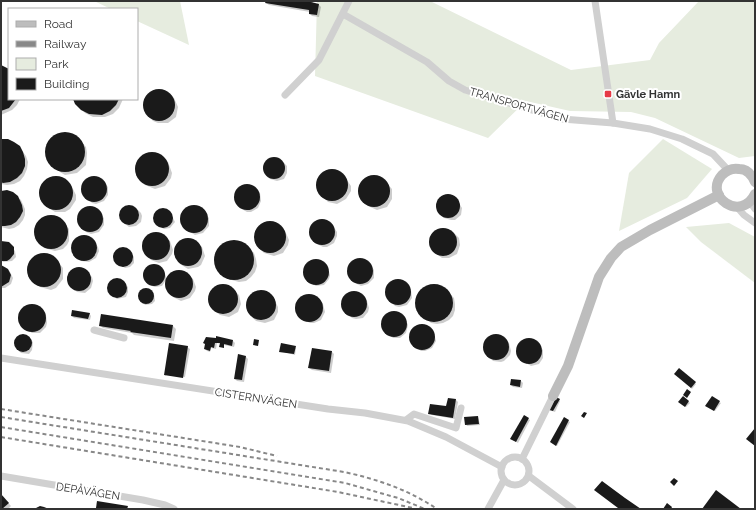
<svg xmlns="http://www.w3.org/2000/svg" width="756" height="510" font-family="Raleway,sans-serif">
  <rect width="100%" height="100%" fill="#fff"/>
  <g fill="#e6ecdf">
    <polygon points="94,1 180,1 189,45 137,21 137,9 111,9"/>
    <polygon points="317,1 430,1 571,70 650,60 659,43 699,1 755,1 755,156 739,158 655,118 631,112 570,111 526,101 488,138 315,76"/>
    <polygon points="663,139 712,169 687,198 619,231 629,173"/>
    <polygon points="729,223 755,237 755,283 701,242 686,227"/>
  </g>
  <g fill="#0003">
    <polygon points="267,1 313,1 313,4 319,5 321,7 319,17 312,16 310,14 310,12 269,5 266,3"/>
    <polygon points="1,66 9,71 9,99 20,99 17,105 12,110 1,115"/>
    <polygon points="157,90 167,92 171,95 174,98 178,107 176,117 168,123 158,123 153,121 146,113 144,108 144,103 149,94"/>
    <polygon points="74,99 123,99 119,108 113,114 105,117 93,117 85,113 76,103"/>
    <polygon points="60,134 66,134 73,135 78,138 86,147 87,153 86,165 77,173 65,175 60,172 51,165 48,160 46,154 47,147 50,141 54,137"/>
    <polygon points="1,140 19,147 26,156 28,162 27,169 24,176 20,181 14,184 7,185 1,184"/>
    <polygon points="155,153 168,162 172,173 171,178 165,186 155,189 145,185 141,182 138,178 136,167 137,162 145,155"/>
    <polygon points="276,157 279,158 287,166 287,173 284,179 277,181 270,179 268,176 265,173 264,167 267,161 269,159"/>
    <polygon points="332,169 342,173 351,186 351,191 346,199 337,204 328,202 318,191 317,181 322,172"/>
    <polygon points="377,176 382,178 392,189 392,199 387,207 377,210 368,206 364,203 361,199 359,189 360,184 367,177"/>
    <polygon points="59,177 71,185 76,195 76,200 70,209 65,212 55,212 46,206 43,202 40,192 44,182 48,179"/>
    <polygon points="97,177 100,179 108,187 108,195 104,201 96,204 92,203 84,194 83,187 84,183 89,178"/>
    <polygon points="243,186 251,186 260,193 261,201 258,208 251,212 247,212 240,208 235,198 235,194 240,187"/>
    <polygon points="1,192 17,197 21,200 25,209 25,215 23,220 19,225 14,228 9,229 1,227"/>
    <polygon points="449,195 456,198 462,208 461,215 455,220 451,220 444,218 438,210 438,203 440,200 445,196"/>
    <polygon points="131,205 134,206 141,213 142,216 141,222 136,226 129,227 124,223 122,220 120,214 123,208"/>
    <polygon points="189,207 198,207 201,209 209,218 209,226 203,233 195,235 187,230 182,224 182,216 186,209"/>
    <polygon points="92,208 95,209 104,218 104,225 99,232 91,234 86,232 80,226 78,218 79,215 85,209"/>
    <polygon points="164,209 171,214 175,222 170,228 164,229 159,226 154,218 156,213"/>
    <polygon points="49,216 58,218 66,225 69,229 69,241 67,245 63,249 55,251 44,248 37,240 35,235 37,225 44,218"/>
    <polygon points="323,219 331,223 337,232 337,236 334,243 327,247 323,247 315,243 310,232 312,224 319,220"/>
    <polygon points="268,222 277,224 281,227 285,231 289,240 288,245 283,253 274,256 264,253 257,246 255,236 259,227"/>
    <polygon points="443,228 452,231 459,238 460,245 457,254 449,258 442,258 438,255 430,243 432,235 435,231"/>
    <polygon points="155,233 159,233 170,241 173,250 172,254 167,261 159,263 151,260 145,253 143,244 147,237"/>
    <polygon points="80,236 88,236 91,238 98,247 99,251 96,258 89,262 81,261 73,252 72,248 74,241"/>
    <polygon points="188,238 195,241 202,247 205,256 201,265 198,267 188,269 180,264 175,256 174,249 179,241"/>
    <polygon points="235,241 240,242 246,245 254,253 256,259 257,266 255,272 251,277 246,281 239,282 228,279 220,271 216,260 219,249 223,245"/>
    <polygon points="1,243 11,246 15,251 16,257 12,261 3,262 1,260"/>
    <polygon points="123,248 129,250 134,257 134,263 130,267 125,268 120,265 115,258 116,252"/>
    <polygon points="39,254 49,254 54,257 63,268 63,279 56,288 51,290 40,287 32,280 29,275 29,265 35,257"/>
    <polygon points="316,260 319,260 328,268 330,275 329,279 324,285 316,286 309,282 306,280 304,272 304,268 309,262"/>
    <polygon points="356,260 364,260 370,264 374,270 374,278 368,284 361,286 357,284 349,276 348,272 349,265"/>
    <polygon points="156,265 164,271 167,279 170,273 178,270 186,273 189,275 193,279 196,287 195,291 190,298 181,301 173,297 170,293 166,285 166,280 162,286 155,287 152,286 147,282 145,279 144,273 147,267"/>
    <polygon points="1,266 5,267 10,272 13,278 11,284 5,288 1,288"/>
    <polygon points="77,268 84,269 92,277 93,281 91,288 85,293 77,292 69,284 67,277 71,271"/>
    <polygon points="113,280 121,280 128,287 128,292 126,297 117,299 110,293 109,287"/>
    <polygon points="400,280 403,282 411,290 412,298 407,305 399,307 395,306 390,300 386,294 387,287 392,281"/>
    <polygon points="219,285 228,285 239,295 241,304 238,312 229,317 220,315 216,312 213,309 209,300 211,291"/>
    <polygon points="436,285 446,290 454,298 455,304 455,310 453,316 449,320 443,323 437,324 431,323 419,312 416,301 421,291 425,287"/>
    <polygon points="143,289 148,289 154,294 155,301 152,304 145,305 139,297 139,292"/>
    <polygon points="258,291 267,292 271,295 274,299 278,307 278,312 274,320 265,323 256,321 249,314 246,305 250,296"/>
    <polygon points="354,292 362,295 364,297 367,301 369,308 368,312 363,318 356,319 352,318 344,310 342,302 346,295"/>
    <polygon points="306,296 314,296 323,304 325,312 321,320 314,323 310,323 302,319 300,316 297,308 299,301"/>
    <polygon points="30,306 38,307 46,315 47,323 46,327 40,333 32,333 21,326 19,317 22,310"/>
    <polygon points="396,312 405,318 408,325 406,333 400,338 393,338 384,330 382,327 383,319 388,313"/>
    <polygon points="89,313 91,316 90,320 74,318 72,316"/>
    <polygon points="100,325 173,326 176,329 174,341 134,335 132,333 103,328"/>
    <polygon points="418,325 426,325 434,333 436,341 432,348 425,351 421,351 412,344 410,337 412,329"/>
    <polygon points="20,335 26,336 33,342 32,350 29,354 21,353 15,346 16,338"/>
    <polygon points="492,335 500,335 509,343 511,351 510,355 504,361 501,362 493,361 485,352 484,348 485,340"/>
    <polygon points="207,338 233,341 235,343 234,347 224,345 224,347 221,344 217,343 216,349 211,348 210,352 207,351 205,349"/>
    <polygon points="531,340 535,341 543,350 543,358 539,364 531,366 521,360 519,357 517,350 518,347 523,341"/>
    <polygon points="187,347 190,349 185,377 166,374 166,376 165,375"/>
    <polygon points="295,347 296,348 295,355 280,351"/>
    <polygon points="332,352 334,354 331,373 312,370 309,368"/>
    <polygon points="245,356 248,359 244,382 237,381 235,379"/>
    <polygon points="679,369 696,384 692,389 675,374"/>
    <polygon points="512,380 521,381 523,383 522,388 513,387 511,385"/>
    <polygon points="683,397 690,403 686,407 679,402"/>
    <polygon points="456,400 458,402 455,419 432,415 429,413 447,408"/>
    <polygon points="559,400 560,401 555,412 552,411"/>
    <polygon points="719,402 721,403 715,411 708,407"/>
    <polygon points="478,417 480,425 467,426 466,424"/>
    <polygon points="524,417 530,420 518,443 512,439"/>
    <polygon points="568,421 570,422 557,446 552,443"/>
    <polygon points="602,482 640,509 621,509 596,490"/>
    <polygon points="1,495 11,506 8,509 1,509"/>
    <polygon points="97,507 127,507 130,509 99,509"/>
  </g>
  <g fill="#1a1a1a">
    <polygon points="266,1 311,1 311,2 319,4 317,15 309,14 309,10 265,3"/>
    <polygon points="1,65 9,69 9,99 16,99 9,108 1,111"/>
    <circle cx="159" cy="105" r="16"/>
    <polygon points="73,99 119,99 116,105 110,111 102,115 89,114 81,110 75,104"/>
    <circle cx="65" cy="152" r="20"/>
    <polygon points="1,139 8,139 14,142 20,146 23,152 25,159 25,166 22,173 17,178 10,182 3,183 1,182"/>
    <circle cx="152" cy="169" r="17"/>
    <circle cx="274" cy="168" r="11"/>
    <circle cx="332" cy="185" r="16"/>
    <circle cx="374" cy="191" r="16"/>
    <circle cx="56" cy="193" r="17"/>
    <circle cx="94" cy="189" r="13"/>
    <circle cx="247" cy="197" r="13"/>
    <polygon points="7,190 13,192 18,196 22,205 23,211 20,217 16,222 11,225 5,226 1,226 1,191"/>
    <circle cx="448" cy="206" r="12"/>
    <circle cx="129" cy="215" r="10"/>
    <circle cx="194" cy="219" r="14"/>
    <circle cx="90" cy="219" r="13"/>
    <circle cx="163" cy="218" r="10"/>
    <circle cx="51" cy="232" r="17"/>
    <circle cx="322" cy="232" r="13"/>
    <circle cx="270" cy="237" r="16"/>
    <circle cx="443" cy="242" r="14"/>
    <circle cx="156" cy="246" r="14"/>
    <circle cx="84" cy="248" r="13"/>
    <circle cx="188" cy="252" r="14"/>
    <circle cx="234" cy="260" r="20"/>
    <polygon points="1,241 9,242 14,247 14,254 10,259 7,261 1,261"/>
    <circle cx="123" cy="257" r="10"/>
    <circle cx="44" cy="270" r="17"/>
    <circle cx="360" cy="271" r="13"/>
    <circle cx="316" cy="272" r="13"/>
    <circle cx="154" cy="275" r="11"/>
    <polygon points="1,265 8,269 11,275 9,282 1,287"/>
    <circle cx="79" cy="279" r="12"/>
    <circle cx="179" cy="284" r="14"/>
    <circle cx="117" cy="288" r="10"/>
    <circle cx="398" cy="292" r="13"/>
    <circle cx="223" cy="299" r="15"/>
    <circle cx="434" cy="303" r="19"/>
    <circle cx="146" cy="296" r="8"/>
    <circle cx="261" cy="305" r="15"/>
    <circle cx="354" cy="304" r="13"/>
    <circle cx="309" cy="308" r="14"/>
    <circle cx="32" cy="318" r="14"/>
    <polygon points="72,310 90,313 88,319 71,316"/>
    <circle cx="394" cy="324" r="13"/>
    <polygon points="101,314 173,325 171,338 130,332 131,331 99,326"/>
    <circle cx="422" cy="337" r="13"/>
    <circle cx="496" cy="347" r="13"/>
    <circle cx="23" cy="343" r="9"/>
    <polygon points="216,336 233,340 232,346 224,344 224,348 219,347 220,343 215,343 214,348 211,347 210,351 204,349 205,344 203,343 206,337 216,338"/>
    <circle cx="529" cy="351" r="13"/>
    <polygon points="254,339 259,340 258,346 253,345"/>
    <polygon points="169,343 188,346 183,378 164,375"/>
    <polygon points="281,343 296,346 294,354 279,352"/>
    <polygon points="312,348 332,351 329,371 308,368"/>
    <polygon points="238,354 246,356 242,380 234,379"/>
    <polygon points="679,368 696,382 691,388 674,374"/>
    <polygon points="511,379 521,380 520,387 510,385"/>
    <polygon points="687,389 691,392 687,398 683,395"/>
    <polygon points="683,396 689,401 685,407 678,402"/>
    <polygon points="712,396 720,401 714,411 705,406"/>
    <polygon points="556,397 560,399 553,411 549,410"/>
    <polygon points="448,398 456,399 453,418 428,414 430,404 446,406"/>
    <polygon points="584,412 587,413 584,418 581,416"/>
    <polygon points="524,415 529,418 516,442 510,439"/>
    <polygon points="478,416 479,424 465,425 464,417"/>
    <polygon points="564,417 569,420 556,446 550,442"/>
    <polygon points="755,428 755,446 746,439"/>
    <polygon points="674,478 678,481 674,486 670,482"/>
    <polygon points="602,481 625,498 641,509 618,508 594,490"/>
    <polygon points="716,490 741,509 702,509"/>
    <polygon points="1,494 9,503 2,509 1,509"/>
    <polygon points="97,501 128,506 127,509 96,508"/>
    <polygon points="667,503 672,507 671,509 663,509"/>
    <polygon points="40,506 44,507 49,509 34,509"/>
  </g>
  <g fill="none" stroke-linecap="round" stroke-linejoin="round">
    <g stroke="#d0d0d0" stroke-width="7">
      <polyline points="595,1 613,123"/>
      <polyline points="343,14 427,62 449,81 465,90 562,119 613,123 650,129 682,139 713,154 728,170"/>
      <polyline points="285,95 319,60 349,1"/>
      <polyline points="750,202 755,209"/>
      <polyline points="737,207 744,215 755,223"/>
      <polyline points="94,330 124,338"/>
      <polyline points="1,358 328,409 365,413 408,421 446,437 502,467"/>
      <polyline points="406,420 414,414 456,428 461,408"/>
      <circle cx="515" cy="471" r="14"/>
      <polyline points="522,459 553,396"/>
      <polyline points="1,476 143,500 165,505 174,509"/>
      <polyline points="529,476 573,509"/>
      <polyline points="488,509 504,480"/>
    </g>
    <g stroke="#bdbdbd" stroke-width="10">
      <path d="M755 182C752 175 747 169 739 169 733 168 727 170 722 175 703 196 741 223 755 194"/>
      <polyline points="553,396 568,366 599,277 611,258 621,247 650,230 719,195"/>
    </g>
    <g stroke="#888" stroke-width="2" stroke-dasharray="4 3" stroke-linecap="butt">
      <polyline points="1,409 240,447 277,456"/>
      <path d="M1 417 344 472C377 479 409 490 437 509"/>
      <polyline points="1,427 345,483 398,498 425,509"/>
      <polyline points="1,437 338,492 413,508"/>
    </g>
  </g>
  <rect fill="#e63946" stroke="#fff" stroke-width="1.5" x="604" y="90" width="8" height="8" rx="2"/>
  <g text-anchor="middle" stroke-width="4" stroke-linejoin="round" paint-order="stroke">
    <g font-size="11" font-weight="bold" fill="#333" stroke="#fff" text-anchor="start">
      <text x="616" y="98">Gävle Hamn</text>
    </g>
    <g font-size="11" fill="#333" stroke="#fff">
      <text transform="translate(519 105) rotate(16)" y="4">TRANSPORTVÄGEN</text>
      <text transform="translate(256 398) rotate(9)" y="4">CISTERNVÄGEN</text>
      <text transform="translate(88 491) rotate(9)" y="4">DEPÅVÄGEN</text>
    </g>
  </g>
  <rect width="756" height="510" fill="none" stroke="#333333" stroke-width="4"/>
  <rect x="8" y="8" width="130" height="92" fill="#ffffff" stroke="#adadad"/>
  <rect x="16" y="21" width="20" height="6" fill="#bdbdbd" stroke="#adadad"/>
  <text x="44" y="28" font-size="12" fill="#333333">Road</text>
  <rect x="16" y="41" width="20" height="6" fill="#888888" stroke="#adadad"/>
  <text x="44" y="48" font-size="12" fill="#333333">Railway</text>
  <rect x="16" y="58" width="20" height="12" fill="#e6ecdf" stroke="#adadad"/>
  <text x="44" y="68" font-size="12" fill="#333333">Park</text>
  <rect x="16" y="78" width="20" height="12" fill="#1a1a1a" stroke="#adadad"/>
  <text x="44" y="88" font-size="12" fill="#333333">Building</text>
</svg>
